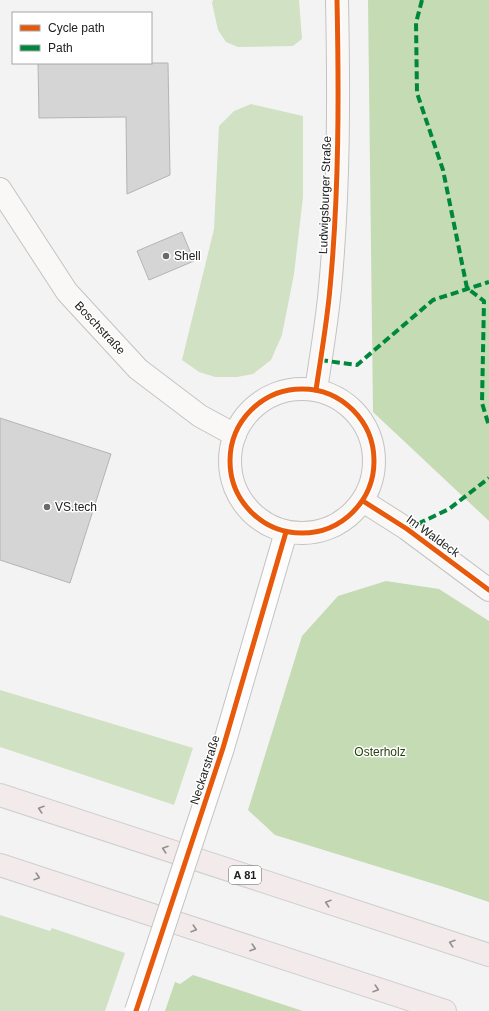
<svg xmlns="http://www.w3.org/2000/svg" width="489" height="1011" font-family="Helvetica,sans-serif">
  <rect width="100%" height="100%" fill="#f3f3f4"/>
  <g fill="#d1e1c4">
    <polygon points="213,0 299,0 302,39 293,46 238,47 226,42 218,30 212,3"/>
    <polygon points="251,104 303,116 303,197 294,274 282,335 271,360 253,374 237,377 215,377 199,372 182,360 214,229 219,126 234,111"/>
    <polygon points="0,690 193,748 174,805 0,747"/>
    <polygon points="0,915 50,931 52,928 125,953 105,1011 0,1011"/>
  </g>
  <g fill="#c5dbb3">
    <polygon points="368,0 489,0 489,521 373,412"/>
    <polygon points="386,581 439,589 489,621 489,902 444,887 275,835 248,810 302,636 338,596"/>
    <polygon points="193,975 303,1011 165,1011 175,982 180,984"/>
  </g>
  <g fill="#d5d5d5" stroke="#b4b4b5">
    <polygon points="38,63 168,63 170,175 127,194 126,117 39,118"/>
    <polygon points="182,232 194,261 149,280 137,251"/>
    <polygon points="0,418 111,454 70,583 0,560"/>
  </g>
  <g fill="none" stroke-linecap="round" stroke-linejoin="round">
    <g stroke="#c3c3c4" stroke-width="24">
      <polyline id="street" points="223,748 286,532"/>
    </g>
    <g stroke="#c3c3c4" stroke-width="24">
      <g id="secondary">
        <polyline points="0,189 67,292 138,369 200,416 235,435"/>
        <circle cx="302" cy="461" r="72"/>
        <path d="M316 390C321 356 327 322 330 288 339 192 339 96 337 0"/>
        <polyline points="363,501 407,529 489,590"/>
      </g>
    </g>
    <g stroke="#cfcfcf" stroke-width="24">
      <g id="highway">
        <polyline points="0,795 489,955"/>
        <polyline points="0,865 445,1011"/>
      </g>
    </g>
    <use href="#street" stroke="#fdfdfd" stroke-width="22"/>
    <use href="#secondary" stroke="#faf8f7" stroke-width="22"/>
    <use href="#highway" stroke="#f3ebeb" stroke-width="22"/>
    <g stroke="#c3c3c4" stroke-width="24" stroke-linecap="butt">
      <polyline id="street-bridge" points="136,1011 223,748"/>
    </g>
    <use href="#street-bridge" stroke="#fdfdfd" stroke-width="22"/>
    <g stroke="#00873e" stroke-width="4" stroke-dasharray="8 4" stroke-linecap="butt">
      <polyline points="422,0 416,23 417,93 443,170 467,288 484,301 482,403 489,426"/>
      <polyline points="320,360 357,365 433,300 489,282"/>
      <polyline points="407,529 449,509 489,478"/>
    </g>
    <g stroke="#fff" stroke-width="8">
      <g id="cycleway">
        <circle cx="302" cy="461" r="72"/>
        <path d="M316 390C321 356 327 322 330 288 339 192 339 96 337 0"/>
        <polyline points="363,501 407,529 489,590"/>
        <polyline points="136,1011 223,748 286,532"/>
      </g>
    </g>
    <use href="#cycleway" stroke="#e8590c" stroke-width="5"/>
  </g>
  <defs><path id="oneway-chevron" d="M-2-3.5L2.5 0L-2 3.5" fill="none" stroke-width="1.6" stroke-linecap="round" stroke-linejoin="round"/></defs>
  <g stroke="#949091">
    <use href="#oneway-chevron" transform="translate(41 809) rotate(-162)"/>
    <use href="#oneway-chevron" transform="translate(165 849) rotate(-162)"/>
    <use href="#oneway-chevron" transform="translate(37 877) rotate(18)"/>
    <use href="#oneway-chevron" transform="translate(328 903) rotate(-162)"/>
    <use href="#oneway-chevron" transform="translate(194 929) rotate(18)"/>
    <use href="#oneway-chevron" transform="translate(452 943) rotate(-162)"/>
    <use href="#oneway-chevron" transform="translate(253 948) rotate(18)"/>
    <use href="#oneway-chevron" transform="translate(376 989) rotate(18)"/>
  </g>
  <g fill="#6a6a6c" stroke="#fff" stroke-width="1.5">
    <circle cx="166" cy="256" r="4"/>
    <circle cx="47" cy="507" r="4"/>
  </g>
  <g text-anchor="middle" stroke-width="3" stroke-linejoin="round" paint-order="stroke">
    <rect fill="#fff" stroke="#646464" stroke-width="1" x="229" y="866" width="32" height="18" rx="3"/>
    <g font-size="11" font-weight="bold" fill="#212122">
      <text x="245" y="879">A 81</text>
    </g>
    <g font-size="12" fill="#212122" stroke="#fff">
      <text transform="translate(325 195) rotate(-88)" y="4">Ludwigsburger Straße</text>
      <text transform="translate(100 328) rotate(47)" y="4">Boschstraße</text>
      <text transform="translate(433 536) rotate(36)" y="4">Im Waldeck</text>
      <text transform="translate(205 770) rotate(-72)" y="4">Neckarstraße</text>
    </g>
    <g font-size="12" fill="#212122" stroke="#fff" text-anchor="start">
      <text x="174" y="260">Shell</text>
      <text x="55" y="511">VS.tech</text>
    </g>
    <g font-size="12" fill="#2a420d" stroke="#fff">
      <text x="380" y="756">Osterholz</text>
    </g>
  </g>
  <rect x="12" y="12" width="140" height="52" fill="#ffffff" stroke="#a6a6a7"/>
  <rect x="20" y="25" width="20" height="6" fill="#e8590c" stroke="#a6a6a7"/>
  <text x="48" y="32" font-size="12" fill="#212122">Cycle path</text>
  <rect x="20" y="45" width="20" height="6" fill="#00873e" stroke="#a6a6a7"/>
  <text x="48" y="52" font-size="12" fill="#212122">Path</text>
</svg>
